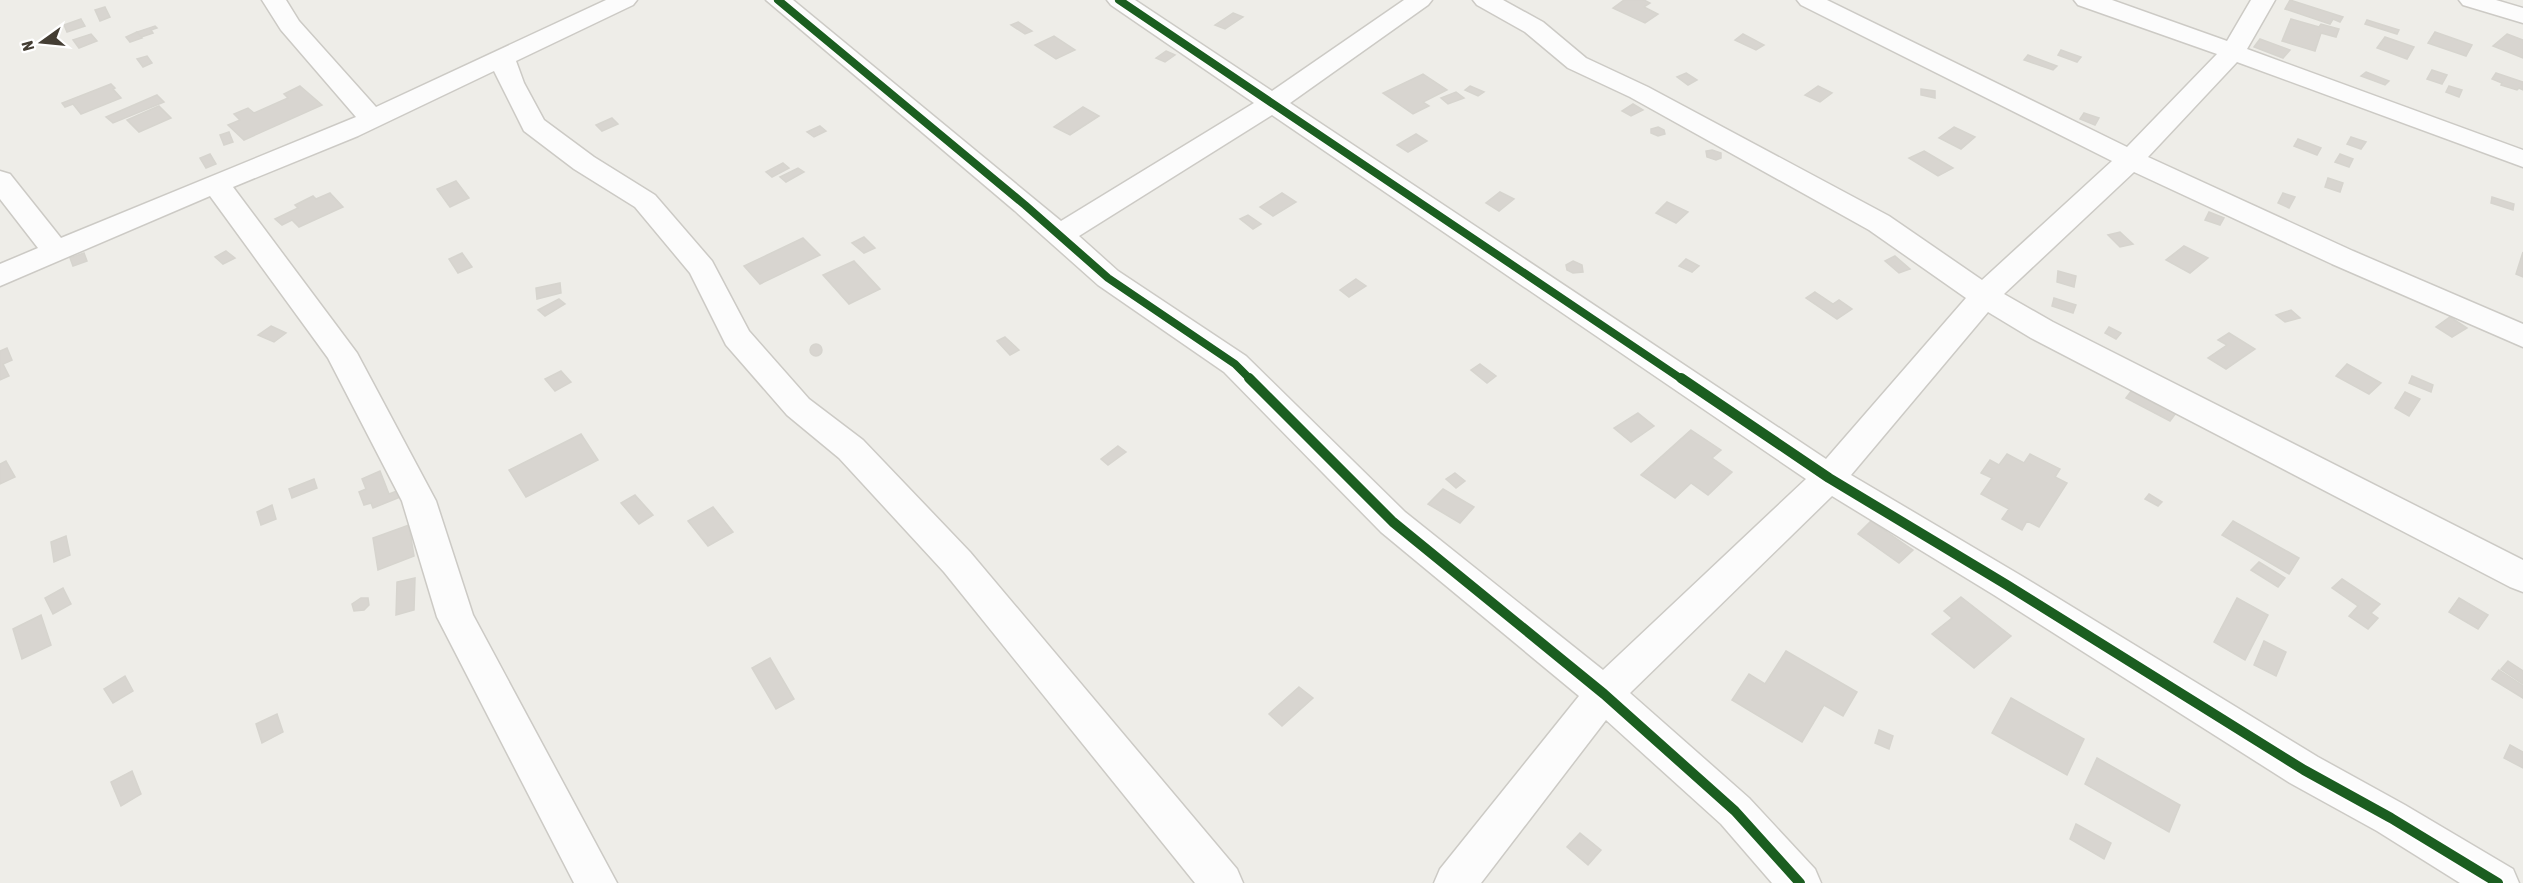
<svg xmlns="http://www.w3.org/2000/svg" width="2523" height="883" font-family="'Asap Condensed',sans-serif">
  <rect width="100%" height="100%" fill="#eeede8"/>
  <g fill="#d8d5d0" stroke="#d6d4ce" stroke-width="1.5">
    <polygon points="1624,0 1644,0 1650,3 1644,7 1658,14 1645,23 1613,8"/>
    <polygon points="2290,0 2343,17 2340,22 2333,19 2330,24 2285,9"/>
    <polygon points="105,7 110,17 100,21 95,10"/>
    <polygon points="1233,13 1243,17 1225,29 1215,25"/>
    <polygon points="81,19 85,26 67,32 64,25"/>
    <polygon points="2291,19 2319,27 2321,24 2339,29 2336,37 2321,33 2315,51 2282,41"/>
    <polygon points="2367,20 2399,30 2397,34 2365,24"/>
    <polygon points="1018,22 1032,31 1025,34 1011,25"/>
    <polygon points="155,26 157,28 151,30 153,33 141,37 137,32"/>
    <polygon points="137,32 142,38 130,42 126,37"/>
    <polygon points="2435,32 2472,45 2466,56 2428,43"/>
    <polygon points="91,34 97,41 79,48 73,40"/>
    <polygon points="1743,34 1764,45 1756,50 1735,40"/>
    <polygon points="2507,34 2523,40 2523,58 2493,46"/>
    <polygon points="1054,36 1075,50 1056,59 1035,45"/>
    <polygon points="2385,37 2414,47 2407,59 2377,48"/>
    <polygon points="2260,39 2290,50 2283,58 2254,47"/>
    <polygon points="2061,50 2081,57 2077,62 2058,55"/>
    <polygon points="1166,51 1175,55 1165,62 1156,58"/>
    <polygon points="2028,55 2057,66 2053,70 2024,60"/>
    <polygon points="147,56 152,63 143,67 137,59"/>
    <polygon points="2432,70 2447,75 2442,84 2427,79"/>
    <polygon points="2366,72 2389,81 2385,85 2361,76"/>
    <polygon points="1686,73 1697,80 1688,85 1677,77"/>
    <polygon points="2496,73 2523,82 2523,90 2519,88 2517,90 2501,85 2502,83 2492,79"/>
    <polygon points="1423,74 1447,90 1423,102 1429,106 1413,114 1383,93"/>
    <polygon points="111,84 115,88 113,89 121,98 81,114 73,104 65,107 62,103"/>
    <polygon points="300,86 322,105 244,140 228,125 240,120 234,114 248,108 254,113 288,98 284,94"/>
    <polygon points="1470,86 1484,92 1478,96 1465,90"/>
    <polygon points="1818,86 1832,93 1820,102 1805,95"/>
    <polygon points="2449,86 2462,90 2459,97 2446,92"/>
    <polygon points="1921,89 1935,91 1935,98 1921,95"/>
    <polygon points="1456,92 1464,98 1448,104 1441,98"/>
    <polygon points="157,95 164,102 113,123 106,117"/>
    <polygon points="1633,104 1643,110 1631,116 1622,111"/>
    <polygon points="159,106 171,118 139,132 127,120"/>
    <polygon points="1083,107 1099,116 1070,135 1054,127"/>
    <polygon points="2084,113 2099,118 2095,125 2080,119"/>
    <polygon points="612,118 618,124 602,131 596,125"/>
    <polygon points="820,126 826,131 814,137 807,132"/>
    <polygon points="1658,127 1664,130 1665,134 1658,136 1651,133 1651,129"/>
    <polygon points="1954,127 1975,137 1961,149 1939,138"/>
    <polygon points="229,132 233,142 224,145 220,135"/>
    <polygon points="1416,134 1427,141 1408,152 1397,145"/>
    <polygon points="2351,137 2366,142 2361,149 2347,144"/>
    <polygon points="2298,139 2321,148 2317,155 2294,146"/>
    <polygon points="1712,150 1721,153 1721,158 1716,160 1707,157 1706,151"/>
    <polygon points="1924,151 1953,168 1938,176 1909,158"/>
    <polygon points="210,154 216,164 206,168 200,158"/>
    <polygon points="2340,154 2353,159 2349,167 2335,162"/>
    <polygon points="783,163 789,168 772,177 766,172"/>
    <polygon points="798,168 804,172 786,182 780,177"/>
    <polygon points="2328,178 2343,183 2340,192 2325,187"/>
    <polygon points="456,181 469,198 450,207 437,189"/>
    <polygon points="1500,192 1514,199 1499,211 1486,203"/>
    <polygon points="330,193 343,207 299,227 292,220 282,225 275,219 298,208 295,205 313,196 316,199"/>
    <polygon points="1282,193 1296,202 1273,216 1260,207"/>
    <polygon points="2283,193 2295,197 2289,208 2278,203"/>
    <polygon points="2492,197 2514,204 2513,210 2491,203"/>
    <polygon points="1667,202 1688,212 1676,223 1656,213"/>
    <polygon points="2209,212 2224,218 2220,225 2205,220"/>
    <polygon points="1248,215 1261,224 1253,229 1240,219"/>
    <polygon points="2120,232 2133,244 2120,247 2108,235"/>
    <polygon points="864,237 875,248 864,253 852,243"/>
    <polygon points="803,238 820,255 760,284 744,266"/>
    <polygon points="2184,246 2208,258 2190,273 2166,260"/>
    <polygon points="226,251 235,258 223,264 215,257"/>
    <polygon points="2523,252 2523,277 2516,274"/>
    <polygon points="84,253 87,261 73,266 70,258"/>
    <polygon points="462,253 472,267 458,273 449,259"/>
    <polygon points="1895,256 1910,269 1899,273 1885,261"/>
    <polygon points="1686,259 1699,266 1692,272 1679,266"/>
    <polygon points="854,261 880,289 849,304 823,275"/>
    <polygon points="1573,261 1582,265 1583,272 1573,273 1567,270 1566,265"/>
    <polygon points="2058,271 2076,276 2074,287 2057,282"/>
    <polygon points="1356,279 1366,286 1349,297 1340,290"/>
    <polygon points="560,283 561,293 537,299 536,288"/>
    <polygon points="1815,292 1833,304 1839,300 1852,309 1837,319 1806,298"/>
    <polygon points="2054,298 2076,305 2073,313 2052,306"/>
    <polygon points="559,299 565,304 545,316 538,310"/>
    <polygon points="2291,310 2300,318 2285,322 2276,315"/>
    <polygon points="2450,317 2467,328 2452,337 2436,327"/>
    <polygon points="271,326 286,333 274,342 258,335"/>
    <polygon points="2109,327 2121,333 2116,339 2105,333"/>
    <polygon points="2229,333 2255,349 2226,369 2208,358 2227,345 2218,340"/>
    <polygon points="1005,337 1019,350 1010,355 997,341"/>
    <circle cx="816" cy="350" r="6"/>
    <polygon points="7,348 12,360 3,364 9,376 0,380 0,351"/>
    <polygon points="1480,364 1496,376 1487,383 1471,370"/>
    <polygon points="2347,364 2381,383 2369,394 2336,376"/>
    <polygon points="561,371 571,382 555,391 545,379"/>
    <polygon points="2412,376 2433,385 2431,392 2409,383"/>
    <polygon points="2135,386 2179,409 2170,421 2126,398"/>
    <polygon points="2405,392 2420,399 2409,416 2395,408"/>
    <polygon points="1638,413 1654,426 1631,442 1614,428"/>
    <polygon points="1691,430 1721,450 1712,458 1732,472 1708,495 1691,483 1675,498 1641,475"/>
    <polygon points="581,434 598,460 526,497 509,470"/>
    <polygon points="1118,446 1126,452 1108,465 1101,459"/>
    <polygon points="2007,454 2024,463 2030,454 2060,469 2055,477 2067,483 2039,527 2027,521 2022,530 2002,519 2009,509 1981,494 1992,478 1981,473 1990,460 1999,465"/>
    <polygon points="6,461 15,477 0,484 0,464"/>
    <polygon points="380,471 389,494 397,491 400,497 373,508 371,503 364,505 359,492 366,489 362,479"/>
    <polygon points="1455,473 1465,481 1456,488 1446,479"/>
    <polygon points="314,479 317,488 292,498 289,489"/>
    <polygon points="1443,489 1474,507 1460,523 1428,504"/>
    <polygon points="2149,494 2162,502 2158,506 2145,499"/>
    <polygon points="635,495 653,515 639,524 621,503"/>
    <polygon points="272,505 276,519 261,525 257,512"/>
    <polygon points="713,507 733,532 708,546 688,521"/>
    <polygon points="1871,521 1913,550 1899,563 1858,534"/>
    <polygon points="2233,521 2299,558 2289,574 2222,535"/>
    <polygon points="409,525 414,556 378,570 373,538"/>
    <polygon points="66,536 70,555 54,562 51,542"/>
    <polygon points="2259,562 2285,578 2278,587 2251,570"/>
    <polygon points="415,578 414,610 396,615 397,582"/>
    <polygon points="2342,579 2380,604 2371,613 2378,618 2368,629 2349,616 2358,606 2332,588"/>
    <polygon points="63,588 71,604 53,614 45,598"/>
    <polygon points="1961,597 2011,636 1974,668 1932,634 1952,618 1944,611"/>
    <polygon points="361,598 368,598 369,605 364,610 354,611 352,604"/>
    <polygon points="2237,598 2268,615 2245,660 2214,642"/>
    <polygon points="2459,598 2488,615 2478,629 2449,612"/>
    <polygon points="41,615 51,645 22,659 13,629"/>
    <polygon points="2264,641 2286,652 2276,676 2254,665"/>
    <polygon points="1786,651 1857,692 1843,716 1824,705 1802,742 1732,700 1749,674 1765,684"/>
    <polygon points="770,658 794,699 776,709 752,668"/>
    <polygon points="2508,661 2523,671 2523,684 2501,669"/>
    <polygon points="2499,670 2523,686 2523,698 2492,679"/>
    <polygon points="125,676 133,691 113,703 104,689"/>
    <polygon points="1299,687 1313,698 1282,726 1269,714"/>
    <polygon points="2011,698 2084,739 2067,775 1992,733"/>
    <polygon points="277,714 283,732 262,743 256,724"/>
    <polygon points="1879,730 1893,736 1889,749 1875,743"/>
    <polygon points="2510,745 2523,752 2523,768 2504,758"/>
    <polygon points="2097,758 2180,805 2169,832 2085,784"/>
    <polygon points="132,771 141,794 121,806 111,782"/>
    <polygon points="2076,824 2111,843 2104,859 2070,839"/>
    <polygon points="1580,833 1601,850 1588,865 1567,847"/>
  </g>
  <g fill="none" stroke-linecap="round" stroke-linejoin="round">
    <g stroke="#cccac5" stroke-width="3">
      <g id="minor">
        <polygon points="262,0 286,0 299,21 376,107 606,0 637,0 633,5 516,61 524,83 544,120 594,157 655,195 712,261 749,331 809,399 863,440 970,552 1237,869 1243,883 1195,883 944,572 839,458 787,415 726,345 690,273 635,207 574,169 524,131 494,71 358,136 233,187 357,353 436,501 473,615 617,883 574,883 437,617 402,501 328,358 210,196 0,286 0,264 38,248 0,199 0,171 10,174 61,238 356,117 281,30"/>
        <path d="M766 0H793L1061 221 1254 103 1111 5 1107 0H1135L1272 91 1404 0H1432L1428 5 1290 103 1826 459 1966 298 1869 230 1630 97 1568 68 1525 32 1477 5 1473 0H1503L1543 22 1586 58 1648 87 1889 216 1982 280 2112 161 1801 5 1797 0H1827L2127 147 2217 54 2078 5 2074 0H2112L2227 41 2251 0H2275L2247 49 2523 150V167L2237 62 2148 157 2353 251 2523 324V347L2332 264 2134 172 2004 294 2053 322 2523 560V592L2510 587 2031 338 1988 312 1851 475 2020 575 2318 757 2405 805 2513 869 2519 883H2460L2377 831 2290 783 1994 595 1832 496 1630 693 1749 798 1815 869 1821 883H1772L1721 824 1606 720 1481 883H1434L1440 869 1579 696 1381 532 1224 372 1098 285 1015 211ZM1272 115 1806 479 1603 670 1405 512 1246 356 1118 271 1079 236Z"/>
        <polygon points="2459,0 2496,0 2523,8 2523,23 2463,5"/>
      </g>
    </g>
    <use href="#minor" fill="#fcfcfc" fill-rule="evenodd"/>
    <g stroke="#fff" stroke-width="10">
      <g id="cycleway-far1">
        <polyline points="778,0 1025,205 1108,278 1235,364 1251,380"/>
        <polyline points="1119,0 1683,380"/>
      </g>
    </g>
    <g stroke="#fff" stroke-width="14">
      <g id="cycleway">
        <polyline points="1249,378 1393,522 1604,694 1735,811 1800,883"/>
        <polyline points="1681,378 1829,478 2007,585 2304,770 2391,818 2498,883"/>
      </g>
    </g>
    <use href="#cycleway-far1" stroke="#1b5e20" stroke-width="8"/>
    <use href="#cycleway" stroke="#1b5e20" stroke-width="10"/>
  </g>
  <g transform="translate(42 42) rotate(255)" stroke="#ffffff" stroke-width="4.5" paint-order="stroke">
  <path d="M0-4.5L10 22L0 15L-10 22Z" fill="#443e34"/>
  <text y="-9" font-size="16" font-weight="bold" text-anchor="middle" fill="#443e34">N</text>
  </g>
</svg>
